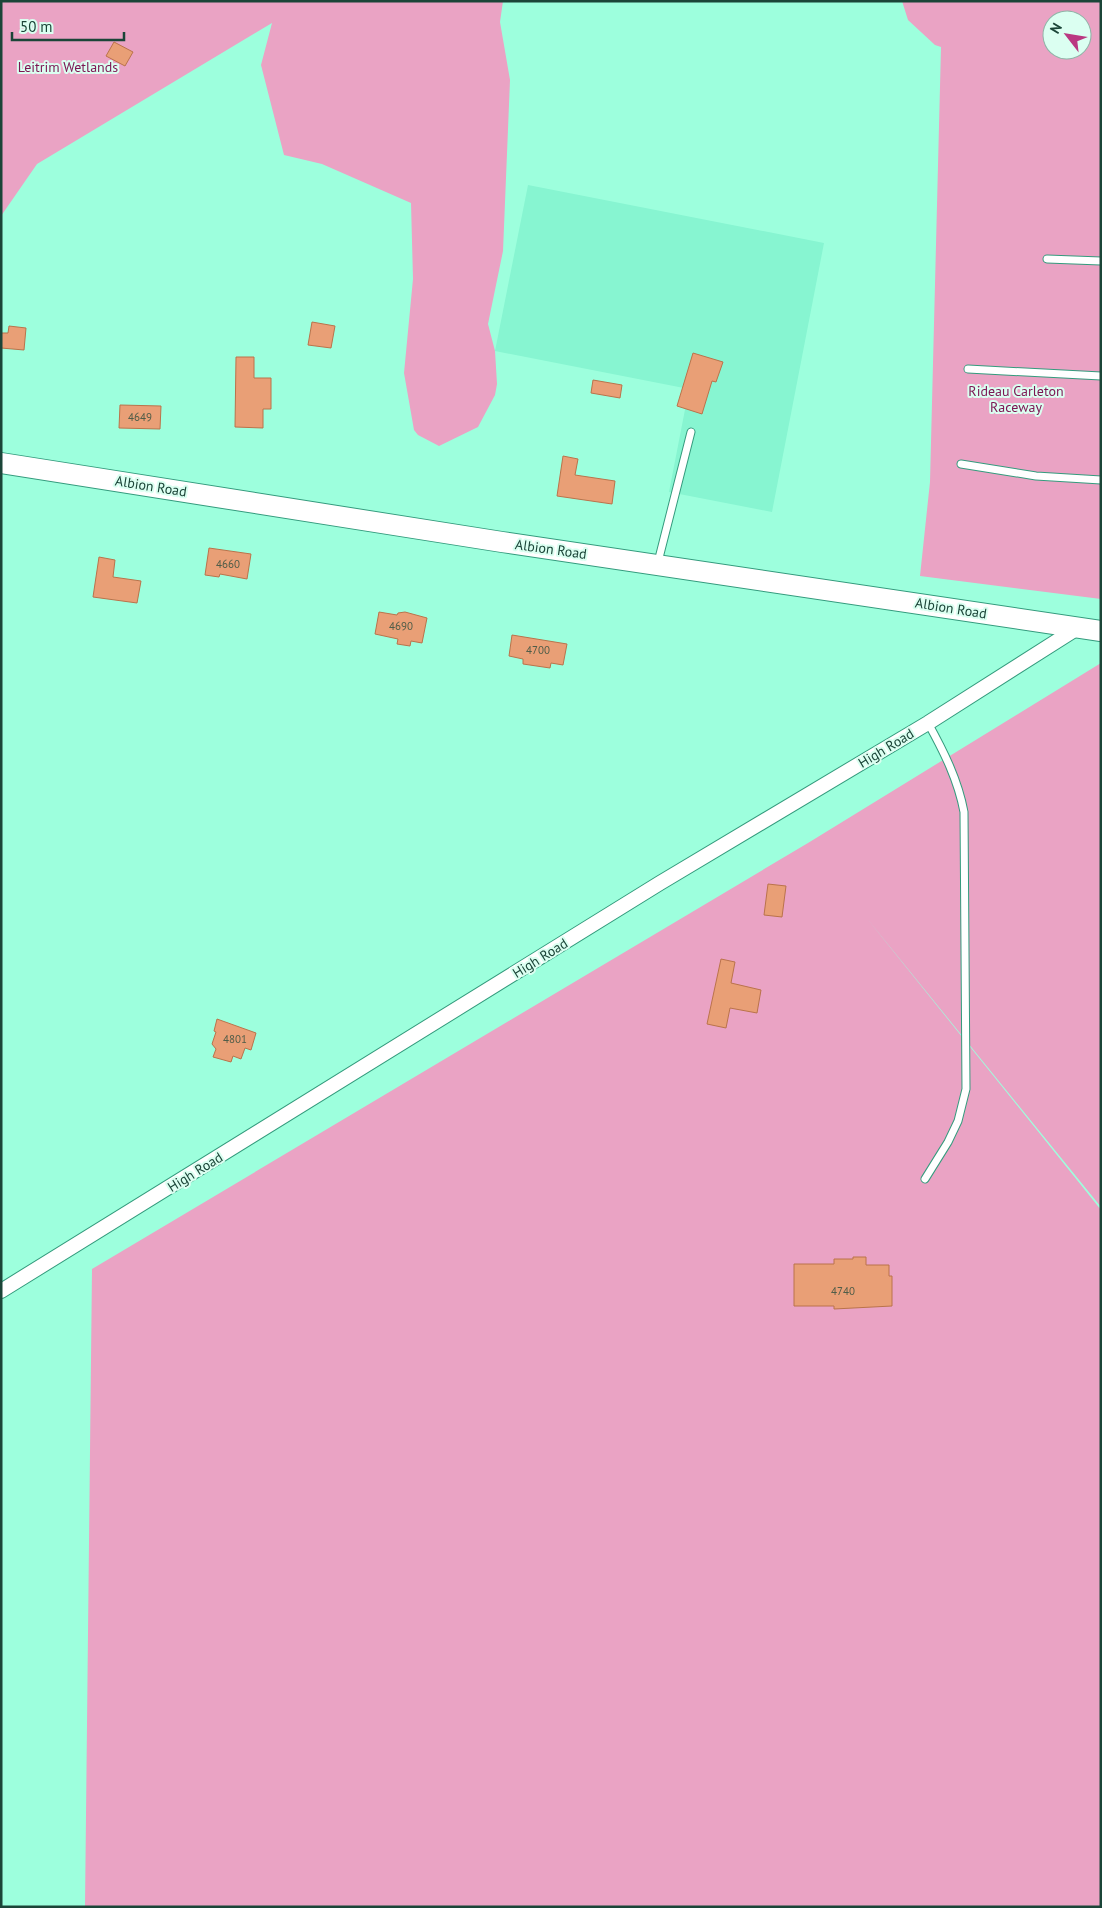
<svg xmlns="http://www.w3.org/2000/svg" width="1102" height="1908" font-family="'PT Sans',sans-serif">
  <rect width="100%" height="100%" fill="#9dffdd"/>
  <polygon fill="#87f5d1" points="528,185 824,243 772,512 669,492 689,389 495,351"/>
  <g fill="#eaa3c4" fill-rule="evenodd">
    <polygon points="1,1 503,1 500,22 510,80 503,251 488,324 495,351 497,384 495,395 478,427 439,446 418,435 414,430 404,373 413,279 411,203 322,164 284,155 261,65 272,23 37,164 1,216"/>
    <path d="M902 1H1101V599L920 576 930 482 941 47 935 45 908 20ZM1052 20H1082V50H1052Z"/>
    <polygon points="1101,663 1101,1207 865,916 1101,1210 1101,1907 85,1907 92,1269 808,843"/>
  </g>
  <g fill="#e99f76" stroke="#ba734b">
    <polygon points="114,42 133,52 125,66 106,56"/>
    <polygon points="312,322 335,326 331,348 308,345"/>
    <polygon points="9,326 26,328 24,350 1,348 1,333 8,333"/>
    <polygon points="693,353 723,362 716,382 712,381 702,414 677,406"/>
    <polygon points="236,357 254,357 254,378 271,378 271,409 263,409 263,428 235,427"/>
    <polygon points="593,380 622,385 620,398 591,393"/>
    <polygon points="120,405 161,406 160,429 119,428"/>
    <polygon points="563,456 578,459 575,475 615,481 612,504 557,496"/>
    <polygon points="209,548 251,554 247,579 220,574 219,577 205,575"/>
    <polygon points="99,557 115,560 113,577 141,581 137,603 93,597"/>
    <polygon points="379,612 397,615 398,613 405,612 427,618 422,643 411,641 410,646 397,644 398,639 375,634"/>
    <polygon points="512,635 567,644 563,665 551,663 550,668 523,664 523,659 509,656"/>
    <polygon points="768,884 786,886 782,917 764,915"/>
    <polygon points="721,959 735,962 731,983 761,990 757,1013 730,1008 726,1028 707,1024"/>
    <polygon points="217,1019 256,1033 251,1050 245,1048 241,1059 233,1056 231,1062 213,1057 216,1049 212,1044 216,1032 214,1031"/>
    <polygon points="853,1257 866,1257 866,1265 889,1265 889,1276 892,1276 892,1306 834,1309 834,1306 794,1306 794,1264 834,1264 834,1259 853,1259"/>
  </g>
  <g fill="none" stroke-linecap="round" stroke-linejoin="round">
    <g stroke="#349b7d" stroke-width="9">
      <g id="service">
        <polyline points="1047,259 1101,261"/>
        <polyline points="968,369 1101,376"/>
        <polyline points="961,464 1036,476 1101,480"/>
        <polyline points="658,562 691,432"/>
        <path d="M925 1179 948 1142 958 1121 966 1089 964 812C958 780 944 752 928 723"/>
      </g>
    </g>
    <g stroke="#349b7d" stroke-width="16">
      <polyline id="minor" points="1,1291 660,883 928,723 1079,627"/>
    </g>
    <g stroke="#349b7d" stroke-width="22">
      <polyline id="secondary" points="1,463 502,542 1101,631"/>
    </g>
    <use href="#service" stroke="#fff" stroke-width="7"/>
    <use href="#minor" stroke="#fff" stroke-width="14"/>
    <use href="#secondary" stroke="#fff" stroke-width="20"/>
  </g>
  <g text-anchor="middle" stroke-width="4" stroke-linejoin="round" paint-order="stroke">
    <g font-size="11" fill="#4e5c48">
      <text x="140" y="421">4649</text>
      <text x="228" y="568">4660</text>
      <text x="401" y="630">4690</text>
      <text x="538" y="654">4700</text>
      <text x="235" y="1043">4801</text>
      <text x="843" y="1295">4740</text>
    </g>
    <g font-size="14" fill="#7c1552" stroke="#dbfff1">
      <text x="68" y="72">Leitrim Wetlands</text>
      <text x="1016" y="396">Rideau Carleton<tspan x="1016" dy="16">Raceway</tspan></text>
    </g>
    <g font-size="14" fill="#1b4538" stroke="#dbfff1">
      <text transform="translate(151 486) rotate(9)" y="5">Albion Road</text>
      <text transform="translate(551 549) rotate(8)" y="5">Albion Road</text>
      <text transform="translate(951 608) rotate(9)" y="5">Albion Road</text>
      <text transform="translate(886 748) rotate(-31)" y="5">High Road</text>
      <text transform="translate(540 958) rotate(-32)" y="5">High Road</text>
      <text transform="translate(195 1172) rotate(-32)" y="5">High Road</text>
    </g>
  </g>
  <rect width="1102" height="1908" fill="none" stroke="#1b4538" stroke-width="5"/>
  <g transform="translate(1067 35) rotate(301)"><circle r="24" fill="#dbfff1" stroke="#8eb5a7"/>
  <path d="M0-4L9 19L0 12L-9 19Z" fill="#ba3881"/>
  <text y="-8" font-size="14" font-weight="bold" text-anchor="middle" fill="#1b4538">N</text>
  </g>
  <path d="M12 32v8h112v-8" fill="none" stroke="#1b4538" stroke-width="2.5"/>
  <text x="20" y="32" font-size="15" fill="#1b4538" stroke="#dbfff1" stroke-width="4" paint-order="stroke">50 m</text>
</svg>
